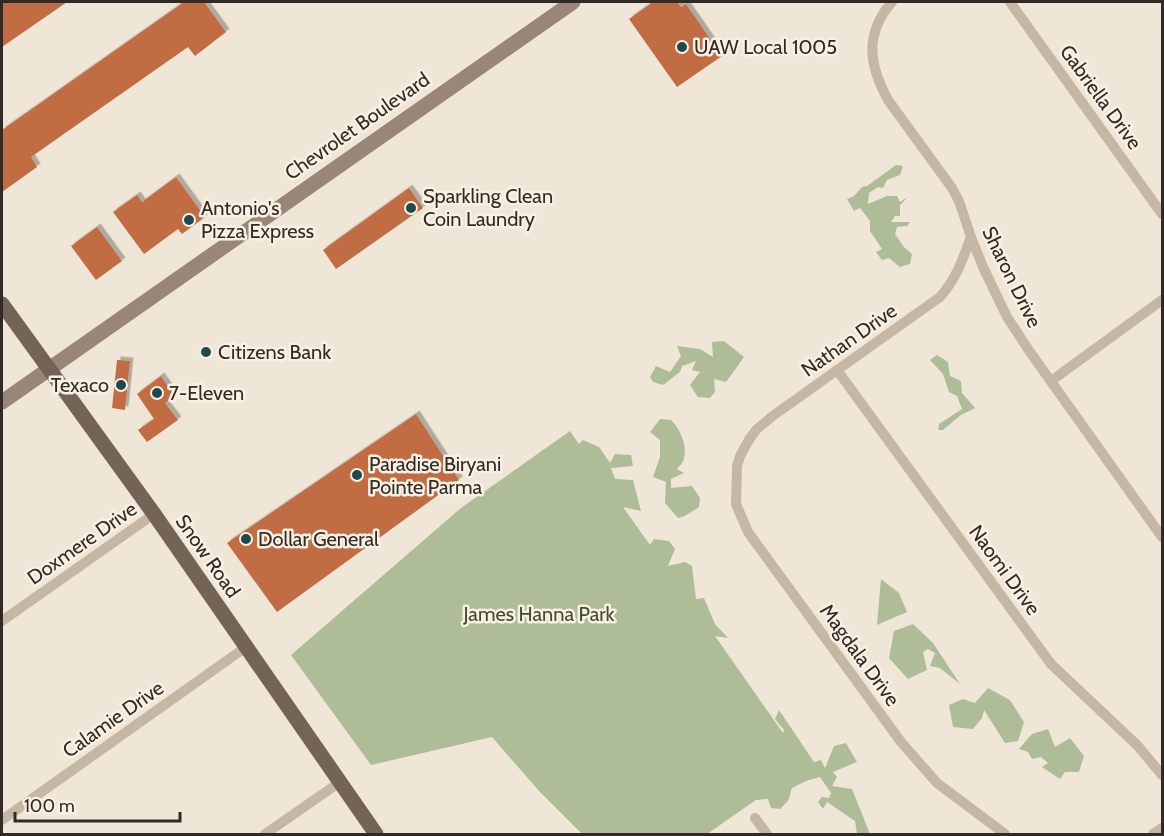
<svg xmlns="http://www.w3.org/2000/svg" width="1164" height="836" font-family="Cabin,sans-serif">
  <defs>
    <filter id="shadow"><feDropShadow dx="3.5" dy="-3.5" stdDeviation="0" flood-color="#0004"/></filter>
  </defs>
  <rect width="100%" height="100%" fill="#efe6d7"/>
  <g fill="#aebd98">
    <polygon points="896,165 903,166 900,175 887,180 883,188 878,187 869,193 868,204 887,196 897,196 900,202 908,197 900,205 900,216 895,216 891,222 910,222 907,226 897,227 895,234 904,247 912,254 910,264 900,267 889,258 882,260 876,252 882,249 870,231 870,221 860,208 854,211 847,199 854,196 862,187 867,186"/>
    <polygon points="724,341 744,357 726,382 714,379 715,392 710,398 698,397 690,385 700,372 692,370 696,361 682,366 680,372 663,385 653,382 650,377 656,366 670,372 681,356 677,346 700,349 713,357 712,342"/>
    <polygon points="937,355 948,362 950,376 961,381 962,393 975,408 961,415 943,430 938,430 939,424 962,409 957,396 949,392 943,374 930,360"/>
    <path d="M660 419 671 420C680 429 689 447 683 461 682 464 679 466 677 469L684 473 671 479V488L692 486 700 498 699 507 685 516 678 518 665 503 666 482 653 477 660 457V440L650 432Z"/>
    <polygon points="570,431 579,444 583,440 599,447 610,463 615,454 631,455 633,466 611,468 615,479 633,480 641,511 623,507 650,545 654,539 669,541 675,549 668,566 685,562 692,566 696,599 704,598 715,624 728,638 715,636 783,733 784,730 775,719 779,710 814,762 821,760 825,768 834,746 846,743 857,762 833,772 837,777 832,786 852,789 870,834 857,834 855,821 827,802 823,809 818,802 822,797 829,798 831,793 820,777 806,781 792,788 788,801 780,809 771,808 768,799 756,800 707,834 582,834 539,791 492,737 371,765 291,655 461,508"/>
    <polygon points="881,579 899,593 907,612 877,625"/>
    <polygon points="913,624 933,643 960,684 940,668 930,666 935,653 928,649 923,652 927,670 908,679 889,658 894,631"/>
    <polygon points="988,688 1010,700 1024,722 1018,741 1005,743 984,710 982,718 973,729 953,727 949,705 963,699 975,703"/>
    <polygon points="1048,729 1055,747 1070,738 1084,756 1079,772 1065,772 1060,779 1042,767 1048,763 1041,757 1032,759 1028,752 1019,749 1032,734"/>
  </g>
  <g fill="#c16c43" filter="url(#shadow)">
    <polygon points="2,2 67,2 2,47"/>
    <polygon points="184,2 204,2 226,32 195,56 188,47 31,157 37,167 2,192 2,130"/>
    <polygon points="653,2 677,2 681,7 686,4 722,56 677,87 629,19"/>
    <polygon points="176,177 205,217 182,234 178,229 144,254 113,212 137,195 142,202"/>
    <polygon points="409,188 423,208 336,269 323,250"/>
    <polygon points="97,227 122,261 96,280 71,246"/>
    <polygon points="117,360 130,361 125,410 112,408"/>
    <polygon points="161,376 175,396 165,403 178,420 147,442 138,430 154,419 137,394"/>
    <polygon points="416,414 459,480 277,612 227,543"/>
  </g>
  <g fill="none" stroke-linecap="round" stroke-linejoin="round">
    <g stroke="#c6b6a4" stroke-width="10">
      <path d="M892 2C864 34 869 65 888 100L952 188 959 201 971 237 983 267 1007 317 1030 352 1162 537"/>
      <polyline points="1010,2 1162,214"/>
      <path d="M971 237C963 259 956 279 940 297L774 415 757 429 750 438 740 456 737 466 736 504 748 532 901 742 937 783 1005 834"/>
      <polyline points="837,370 1051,664 1137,745 1162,775"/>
      <polyline points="1051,381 1162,300"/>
      <polyline points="2,621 154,514"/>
      <polyline points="755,818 767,834"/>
      <polyline points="2,820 246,647"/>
      <polyline points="265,834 340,782"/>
      <polyline points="1153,834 1162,828"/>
    </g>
    <polyline stroke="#9a8676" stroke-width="15" points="2,402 573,2"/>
    <polyline stroke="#746357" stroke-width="15" points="2,304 154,514 376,834"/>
  </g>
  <g fill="#1d4a51" stroke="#f8f0e3" stroke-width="2">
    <circle cx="682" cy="47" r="6"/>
    <circle cx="411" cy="208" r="6"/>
    <circle cx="189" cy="220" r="6"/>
    <circle cx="206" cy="352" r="6"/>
    <circle cx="121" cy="385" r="6"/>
    <circle cx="157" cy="393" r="6"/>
    <circle cx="357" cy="475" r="6"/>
    <circle cx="246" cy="539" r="6"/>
  </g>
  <g text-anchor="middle" stroke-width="5" stroke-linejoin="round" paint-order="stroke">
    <g font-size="20" fill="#322a25" stroke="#f8f0e3" text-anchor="start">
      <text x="694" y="54">UAW Local 1005</text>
      <text x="423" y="203">Sparkling Clean<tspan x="423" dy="23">Coin Laundry</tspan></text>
      <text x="201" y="215">Antonio's<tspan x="201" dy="23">Pizza Express</tspan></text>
      <text x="218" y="359">Citizens Bank</text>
      <text x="109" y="392" text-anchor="end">Texaco</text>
      <text x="169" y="400">7-Eleven</text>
      <text x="369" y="471">Paradise Biryani<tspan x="369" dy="23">Pointe Parma</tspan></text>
      <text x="258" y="546">Dollar General</text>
    </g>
    <g font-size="20" fill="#322a25" stroke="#f8f0e3">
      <text transform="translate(1101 97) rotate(54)" y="7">Gabriella Drive</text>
      <text transform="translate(357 126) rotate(-35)" y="7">Chevrolet Boulevard</text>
      <text transform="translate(1012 277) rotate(64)" y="7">Sharon Drive</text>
      <text transform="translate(849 340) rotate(-35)" y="7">Nathan Drive</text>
      <text transform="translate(82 543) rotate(-35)" y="7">Doxmere Drive</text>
      <text transform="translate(208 556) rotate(55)" y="7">Snow Road</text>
      <text transform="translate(1005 570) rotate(54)" y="7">Naomi Drive</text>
      <text transform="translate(860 655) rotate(54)" y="7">Magdala Drive</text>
      <text transform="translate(113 719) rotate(-35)" y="7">Calamie Drive</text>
    </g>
    <g font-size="20" fill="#3f4f2a" stroke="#f8f0e3">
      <text x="539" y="621">James Hanna Park</text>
    </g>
  </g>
  <rect width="1164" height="836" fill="none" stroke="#322a25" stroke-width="6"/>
  <path d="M15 812v9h165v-9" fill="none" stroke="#322a25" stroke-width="3"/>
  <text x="24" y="812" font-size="18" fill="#322a25" stroke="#f8f0e3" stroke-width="4.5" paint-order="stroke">100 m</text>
</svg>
